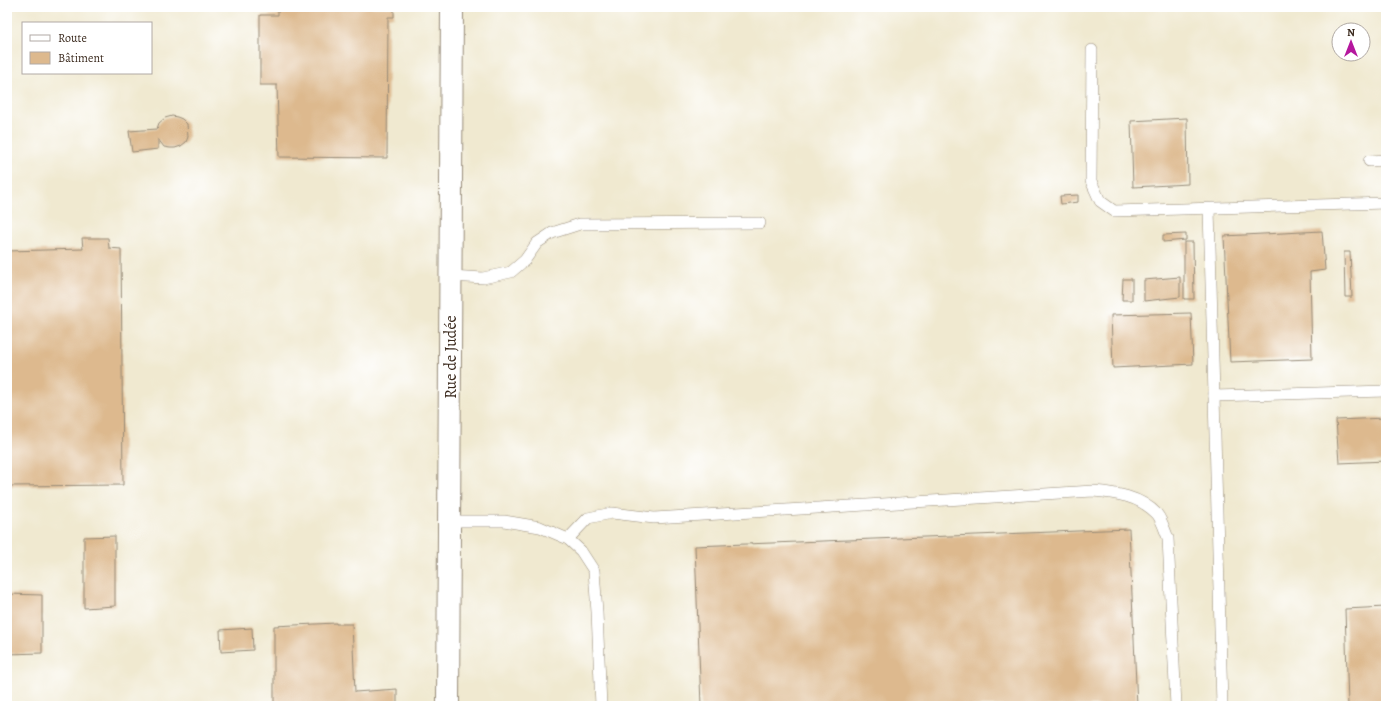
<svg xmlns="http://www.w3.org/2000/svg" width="1393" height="713" font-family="Alegreya,serif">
  <rect width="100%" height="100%" fill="#fff"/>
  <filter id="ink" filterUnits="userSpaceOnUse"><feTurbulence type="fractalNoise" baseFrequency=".025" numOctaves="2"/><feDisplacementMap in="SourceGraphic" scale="8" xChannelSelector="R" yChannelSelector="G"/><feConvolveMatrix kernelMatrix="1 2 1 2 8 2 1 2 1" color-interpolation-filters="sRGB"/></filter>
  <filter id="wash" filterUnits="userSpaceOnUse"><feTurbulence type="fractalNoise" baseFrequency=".012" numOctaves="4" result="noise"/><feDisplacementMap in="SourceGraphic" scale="16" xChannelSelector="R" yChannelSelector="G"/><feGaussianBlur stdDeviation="0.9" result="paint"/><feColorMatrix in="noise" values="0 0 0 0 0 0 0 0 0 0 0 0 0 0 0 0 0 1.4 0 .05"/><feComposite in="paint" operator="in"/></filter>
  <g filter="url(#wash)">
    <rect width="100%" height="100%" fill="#f0e9d0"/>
    <g id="blocks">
      <g fill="#ddb98e">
        <polygon points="278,7 394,7 394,17 388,17 387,158 279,157 277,85 260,85 260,15 278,15"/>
        <polygon points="172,116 177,117 182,119 187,124 188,137 186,142 181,146 175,148 170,148 164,147 158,139 158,149 132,152 129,131 157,129 159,123 165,118"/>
        <polygon points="1187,118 1188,184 1133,187 1131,121"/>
        <polygon points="1078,195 1078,202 1061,204 1060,196"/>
        <polygon points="1322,231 1325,270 1310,272 1312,359 1230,362 1224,236"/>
        <polygon points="1186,234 1186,240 1163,242 1163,235"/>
        <polygon points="82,238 108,238 109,248 121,249 123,485 7,486 7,251 83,249"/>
        <polygon points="1184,242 1193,242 1194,299 1184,299"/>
        <polygon points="1344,252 1350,252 1352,297 1345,297"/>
        <polygon points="1180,277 1180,297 1144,301 1144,280"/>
        <polygon points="1123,279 1132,279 1132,300 1122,300"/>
        <polygon points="1191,313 1193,364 1113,368 1111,315"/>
        <polygon points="1386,418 1386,461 1339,463 1336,420"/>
        <polygon points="1129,529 1137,706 701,706 695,546"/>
        <polygon points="115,536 115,606 84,608 84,537"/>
        <polygon points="7,594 42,595 42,653 7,654"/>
        <polygon points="1386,607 1386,706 1348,706 1345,609"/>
        <polygon points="336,623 336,624 352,624 355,692 397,689 397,706 274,706 274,626"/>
        <polygon points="252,628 253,650 221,652 220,630"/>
      </g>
    </g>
  </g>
  <g filter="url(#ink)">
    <use href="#blocks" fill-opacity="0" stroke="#968a77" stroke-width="1"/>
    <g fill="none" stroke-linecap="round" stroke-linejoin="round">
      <g stroke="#968a77" stroke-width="12">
        <g id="lane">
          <polyline points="1092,50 1091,181 1100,201 1114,211 1386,203"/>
          <polyline points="1369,161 1386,160"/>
          <polyline points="1209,209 1214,396 1386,391"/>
          <polyline points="451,276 483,278 511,272 525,260 537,243 552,233 580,224 760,223"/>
          <polyline points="1214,396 1222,706"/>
          <polyline points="449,521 504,521 540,527 568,539 581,551 594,571 597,612 601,706"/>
          <path d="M568 539 588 518 612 513 654 518 1093 491C1116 493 1140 496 1157 514 1162 520 1165 531 1168 538L1176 706"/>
        </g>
      </g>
      <g stroke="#968a77" stroke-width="24">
        <polyline id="secondary" points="448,706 452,7"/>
      </g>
      <use href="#lane" stroke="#fff" stroke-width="11"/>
      <use href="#secondary" stroke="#fff" stroke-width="22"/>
    </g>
  </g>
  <g text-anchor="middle" stroke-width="3" stroke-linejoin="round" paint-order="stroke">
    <g font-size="16" fill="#3b2a1e" stroke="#fff">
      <text transform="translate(450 357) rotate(-90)" y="6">Rue de Judée</text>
    </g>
  </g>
  <rect width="1393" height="713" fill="none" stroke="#fff" stroke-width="24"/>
  <rect x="22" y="22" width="130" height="52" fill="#ffffff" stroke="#b1aaa5"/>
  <rect x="30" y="35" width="20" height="6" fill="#ffffff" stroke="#b1aaa5"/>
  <text x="58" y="42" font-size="12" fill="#3b2a1e">Route</text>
  <rect x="30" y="52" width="20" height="12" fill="#ddb98e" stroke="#b1aaa5"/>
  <text x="58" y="62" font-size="12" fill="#3b2a1e">Bâtiment</text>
  <g transform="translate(1351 42)"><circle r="19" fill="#ffffff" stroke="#b1aaa5"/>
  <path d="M0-3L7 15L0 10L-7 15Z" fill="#b5179e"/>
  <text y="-6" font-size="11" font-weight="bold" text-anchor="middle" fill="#3b2a1e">N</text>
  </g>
</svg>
